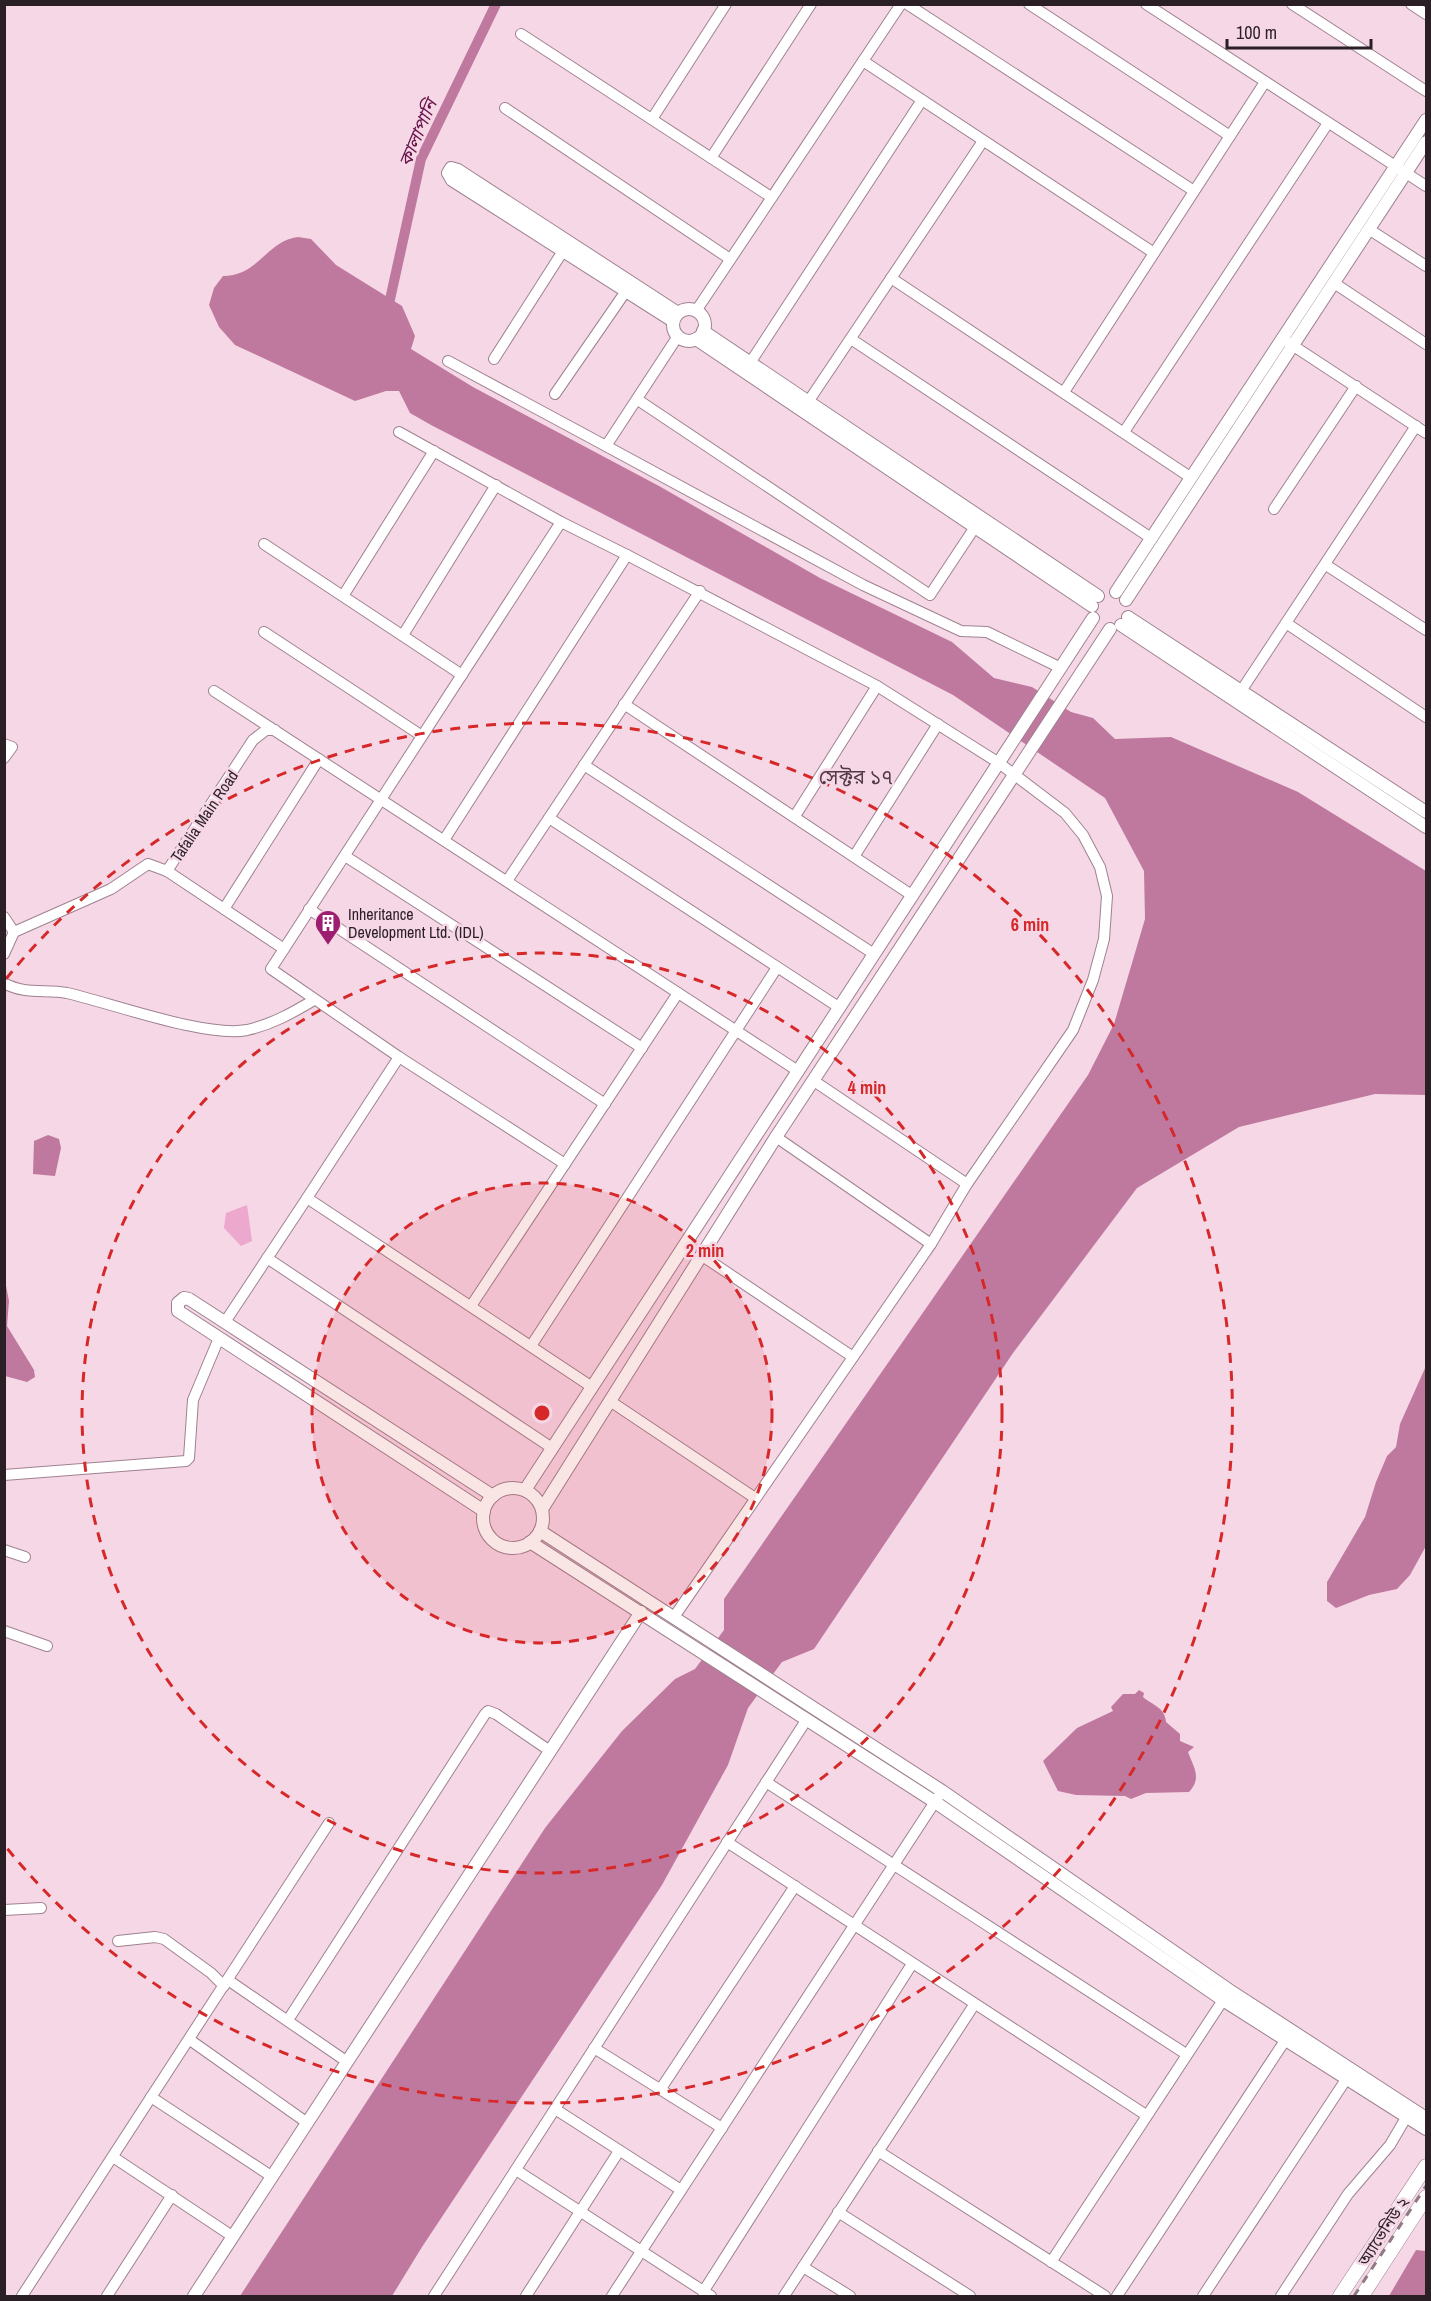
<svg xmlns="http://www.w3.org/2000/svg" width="1431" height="2301" font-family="'Archivo Narrow','Noto Sans Bengali',sans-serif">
  <rect width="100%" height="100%" fill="#f6d7e6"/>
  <polygon fill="#eda8cd" points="247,1205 252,1241 241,1246 224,1228 226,1213"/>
  <g fill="#bf799f">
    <path d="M298 237 311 239 336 265 402 306 415 336 411 349 473 387 659 486 820 578 952 642 994 678 1032 687 1071 712 1093 718 1115 739 1171 737 1298 792 1426 871V1095L1375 1094 1239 1127 1137 1188 1013 1353 814 1649 782 1662 748 1708 728 1765 662 1885 422 2247 392 2296H240L545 1828 622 1731 675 1679 695 1669 724 1630V1599L1088 1075 1114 1024 1145 919 1144 871 1105 798 953 695 431 425 410 413 399 391H386L355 401 235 345 219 327 209 305 214 288 223 276C259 276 266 241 298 237Z"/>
    <polygon points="48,1135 59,1139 61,1148 55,1176 33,1174 34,1141"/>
    <polygon points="4,1275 9,1301 7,1326 34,1370 35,1377 27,1382 5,1376"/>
    <polygon points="1426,1366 1426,1546 1410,1575 1397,1589 1369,1595 1336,1608 1327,1601 1327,1582 1365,1517 1376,1482 1387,1456 1396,1447 1400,1424"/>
    <path d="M1139 1690 1144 1693 1143 1697C1152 1705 1165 1707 1166 1722L1180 1734V1741L1194 1747 1188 1752C1194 1768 1202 1778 1189 1792L1146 1793 1131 1799 1125 1796 1076 1795 1058 1791 1043 1761 1077 1728 1113 1711 1111 1707 1123 1694H1135Z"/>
    <polygon points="1416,2250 1426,2251 1426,2296 1389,2296"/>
  </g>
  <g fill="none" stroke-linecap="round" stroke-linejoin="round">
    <polyline stroke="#bf799f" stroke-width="10" points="387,313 421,159 496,4"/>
    <g stroke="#9f8291" stroke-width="12">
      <g id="minor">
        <polyline points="907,4 1194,191"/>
        <polyline points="1029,4 1230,136"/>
        <polyline points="1146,4 1426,186"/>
        <polyline points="1292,4 1426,91"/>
        <polyline points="1411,4 1426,14"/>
        <polyline points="521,34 771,197"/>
        <polyline points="863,61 1154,253"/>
        <polyline points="505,108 730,259"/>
        <polyline points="652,119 726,4"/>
        <polyline points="711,158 811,4"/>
        <polyline points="1370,230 1426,266"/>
        <polyline points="891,278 1190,477"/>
        <polyline points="1334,283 1426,344"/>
        <polyline points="696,311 901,4"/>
        <polyline points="851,339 1151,538"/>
        <polyline points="1286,341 1426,433"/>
        <polyline points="494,359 563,251"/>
        <polyline points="448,361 606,446 678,336"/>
        <polyline points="750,363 922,100"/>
        <polyline points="1064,392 1265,82"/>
        <polyline points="555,394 626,291"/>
        <polyline points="638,400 930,595 975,527"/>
        <polyline points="808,402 983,141"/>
        <polyline points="399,432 561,522 627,555"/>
        <polyline points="1124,432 1328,123"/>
        <polyline points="606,446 863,585 961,631 987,632 1061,668"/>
        <polyline points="1274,509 1356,386"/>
        <polyline points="561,522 271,969 399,1057 565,1164"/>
        <polyline points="264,544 462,675"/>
        <polyline points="1326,565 1426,630"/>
        <polyline points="343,596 434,451"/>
        <polyline points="1286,623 1426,717"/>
        <polyline points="264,632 422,736"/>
        <polyline points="403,635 496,485"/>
        <polyline points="214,691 798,1071"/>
        <polyline points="1241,691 1416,426"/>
        <polyline points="624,704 913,896"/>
        <polyline points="4,744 12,747 4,758"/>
        <polyline points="584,765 874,954"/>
        <polyline points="795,816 877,686"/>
        <polyline points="549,818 840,1008"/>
        <polyline points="444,840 627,555 877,686 999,763 1065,813 1083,835 1100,867 1107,896 1104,939 1093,980 1073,1030 967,1184 931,1244 674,1617"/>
        <polyline points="855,855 938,724"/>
        <polyline points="345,856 642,1048"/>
        <polyline points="167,871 284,949"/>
        <polyline points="507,881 700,591"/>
        <polyline points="224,909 319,759"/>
        <polyline points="309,909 605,1104"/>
        <polyline points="4,917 14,932"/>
        <polyline points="4,954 14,932 111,889 148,864 167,871 253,740 266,730 275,730"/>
        <path d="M4 983C25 995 45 989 67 993 111 1003 206 1038 247 1030 273 1024 292 1013 314 1000"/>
        <polyline points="399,1057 307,1198 592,1387"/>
        <polyline points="814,1081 967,1184"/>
        <polyline points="776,1137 931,1244"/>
        <polyline points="701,1255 853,1357"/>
        <polyline points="267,1258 552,1448"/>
        <polyline points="471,1306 678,993"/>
        <polyline points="225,1322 307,1198"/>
        <polyline points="531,1346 776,969"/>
        <polyline points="610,1401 755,1498"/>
        <polyline points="4,1475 186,1461 189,1458 193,1400 219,1338"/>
        <polyline points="4,1550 25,1557"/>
        <polyline points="4,1631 47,1646"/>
        <polyline points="766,1782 1186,2054"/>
        <polyline points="727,1842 1146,2115"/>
        <polyline points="4,1910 41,1908"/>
        <polyline points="118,1941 155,1937 164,1939 211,1973 224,1986"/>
        <polyline points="228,1980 346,2061"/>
        <polyline points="288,2020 485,1714 488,1711 496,1714 550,1751"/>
        <polyline points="190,2040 306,2122"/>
        <polyline points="594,2048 722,2128"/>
        <polyline points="660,2090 795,1886"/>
        <polyline points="151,2097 271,2176"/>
        <polyline points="555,2109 681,2190"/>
        <polyline points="878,2151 1105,2296"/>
        <polyline points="113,2157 232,2236"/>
        <polyline points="516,2170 711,2296"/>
        <polyline points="838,2212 970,2296"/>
        <polyline points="1051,2262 1227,1994"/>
        <polyline points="803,2267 850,2296"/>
        <polyline points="703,2292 912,1964"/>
        <polyline points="22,2296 329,1823"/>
        <polyline points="107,2296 172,2195"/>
        <polyline points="434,2296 807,1719"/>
        <polyline points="526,2296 619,2151"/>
        <polyline points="612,2296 942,1791"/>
        <polyline points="784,2296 974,2005"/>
        <polyline points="1117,2296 1286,2039"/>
        <polyline points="1203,2296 1347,2078"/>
        <polyline points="1281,2296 1348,2194 1390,2145 1407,2116"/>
      </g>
    </g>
    <g stroke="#9f8291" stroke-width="14">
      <g id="tertiary">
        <circle cx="689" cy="325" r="16"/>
        <polyline points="673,321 452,180 448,173 451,168 458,170 678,313"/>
        <polyline points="703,331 1098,596"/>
        <polyline points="696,339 1092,606"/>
        <polyline points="1116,592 1426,120"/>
        <polyline points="1126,600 1426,142"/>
        <polyline points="1128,617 1426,812"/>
        <polyline points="1121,625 1426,827"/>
        <circle cx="513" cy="1518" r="30"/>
        <polyline points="525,1490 1093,618"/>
        <polyline points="542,1509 776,1137 1110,629"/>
        <polyline points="484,1511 178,1311 178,1303 184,1298 189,1299 493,1496"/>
        <polyline points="540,1531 942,1791 1229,1990 1426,2118"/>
        <polyline points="530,1542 935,1802 1223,2000 1426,2129"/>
        <polyline points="194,2296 641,1612"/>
      </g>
    </g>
    <g stroke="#9f8291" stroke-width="15">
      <g id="secondary">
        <polyline points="1340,2296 1426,2166"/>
        <polyline points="1362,2296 1426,2197"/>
      </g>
    </g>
    <use href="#minor" stroke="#fff" stroke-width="10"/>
    <use href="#tertiary" stroke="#fff" stroke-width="12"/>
    <use href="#secondary" stroke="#fff" stroke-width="14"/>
    <polyline stroke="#907b85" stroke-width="3" stroke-dasharray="8 8" stroke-linecap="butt" points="1354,2296 1426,2186"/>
  </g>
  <circle cx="542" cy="1413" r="230" fill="#d62828" fill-opacity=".12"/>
  <g fill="none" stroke="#d62828" stroke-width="3" stroke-dasharray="10 8">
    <circle cx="542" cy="1413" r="230"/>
    <circle cx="542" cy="1413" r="460"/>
    <path d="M6 979A690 690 0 1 1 6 1847"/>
  </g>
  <defs>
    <g id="building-pin" transform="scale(1.35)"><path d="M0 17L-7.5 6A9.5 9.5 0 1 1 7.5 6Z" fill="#9d1d71" stroke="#f6d7e6"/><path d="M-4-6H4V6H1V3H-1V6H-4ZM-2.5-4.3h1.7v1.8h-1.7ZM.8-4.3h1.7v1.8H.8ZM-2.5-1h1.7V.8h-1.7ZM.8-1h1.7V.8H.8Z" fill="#fff"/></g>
  </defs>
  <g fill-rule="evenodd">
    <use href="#building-pin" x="328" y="923"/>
  </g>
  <g text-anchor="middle" stroke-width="5" stroke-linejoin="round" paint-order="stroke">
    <g font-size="16" fill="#2a1f25" stroke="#f6d7e6">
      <text transform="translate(204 816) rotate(-56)" y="6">Tafalia Main Road</text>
      <text transform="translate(1383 2231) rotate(-57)" y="6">অ্যাভেনিউ ২</text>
    </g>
    <g font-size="16" fill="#2a1f25" stroke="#f6d7e6" text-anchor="start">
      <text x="348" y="920">Inheritance<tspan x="348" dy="18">Development Ltd. (IDL)</tspan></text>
    </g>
    <g font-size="18" font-style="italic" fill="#640f47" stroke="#f6d7e6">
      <text transform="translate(418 133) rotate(-67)" y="6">কালাপানি</text>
    </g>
    <g font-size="20" fill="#523946" stroke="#f6d7e6">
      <text x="856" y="784">সেক্টর ১৭</text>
    </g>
  </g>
  <circle cx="542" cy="1413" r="9" fill="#d62828" stroke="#f6d7e6" stroke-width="3"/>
  <g font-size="18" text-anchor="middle" font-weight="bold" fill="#d62828" stroke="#f6d7e6" stroke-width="5" stroke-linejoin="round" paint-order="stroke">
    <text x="1030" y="931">6 min</text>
    <text x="867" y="1094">4 min</text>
    <text x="705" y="1257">2 min</text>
  </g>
  <rect width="1431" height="2301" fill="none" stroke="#2a1f25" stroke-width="12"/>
  <path d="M1227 39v9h144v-9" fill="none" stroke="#2a1f25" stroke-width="3"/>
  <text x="1236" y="39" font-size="18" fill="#2a1f25" stroke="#f6d7e6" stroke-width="4.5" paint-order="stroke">100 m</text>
</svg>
